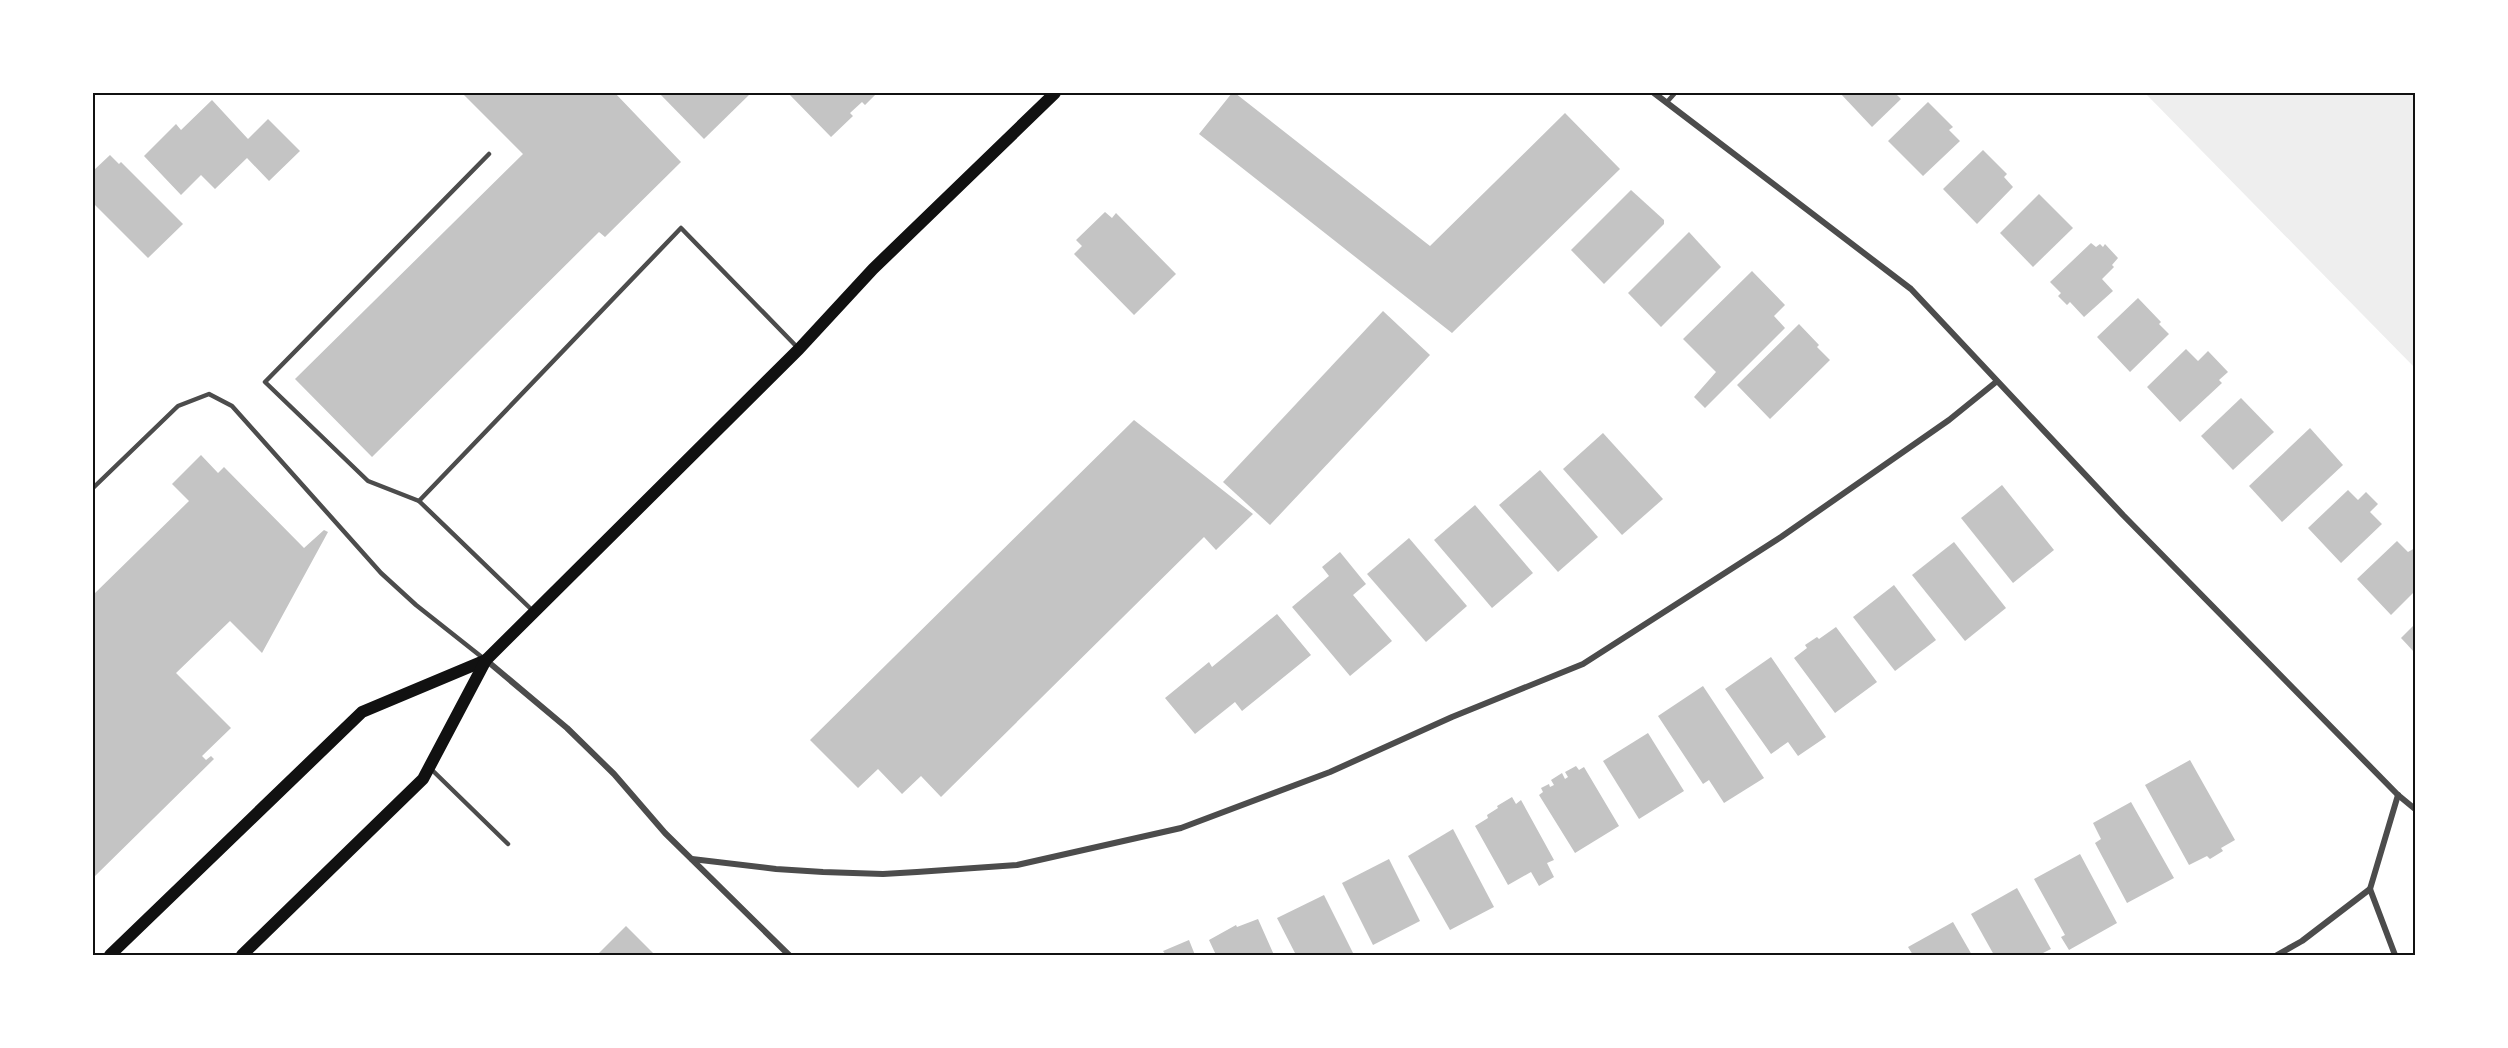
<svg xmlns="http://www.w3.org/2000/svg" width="2508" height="1048" font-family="Ubuntu,sans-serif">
  <rect width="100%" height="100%" fill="#fff"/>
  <polygon fill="#eee" points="2145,93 2415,93 2415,368"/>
  <g fill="#c4c4c4">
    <polygon points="462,93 615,93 681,162 605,237 599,232 372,457 295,379 523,154"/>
    <polygon points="659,93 751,93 704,139"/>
    <polygon points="788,93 877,93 865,105 862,102 850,113 853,116 831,137"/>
    <polygon points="1232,93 1235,93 1430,246 1565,113 1620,169 1452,333 1199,134"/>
    <polygon points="1840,93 1895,93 1901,99 1872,127"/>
    <polygon points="212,100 248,139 268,119 300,151 269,181 247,158 215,189 201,175 181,195 144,156 176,124 181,130"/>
    <polygon points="1928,102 1953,127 1949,130 1960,141 1923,176 1888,141"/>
    <polygon points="1983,150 2007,174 2004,177 2013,187 1977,224 1943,189"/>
    <polygon points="110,155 119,164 121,162 183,224 148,258 93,203 93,171"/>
    <polygon points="1631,190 1664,220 1664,224 1604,284 1571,250"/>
    <polygon points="2039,194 2073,228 2033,267 2000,233"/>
    <polygon points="1105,212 1112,218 1116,213 1176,274 1134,315 1074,254 1082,246 1076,240"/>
    <polygon points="1689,232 1721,267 1661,327 1628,293"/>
    <polygon points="2091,243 2096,247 2100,244 2103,247 2105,244 2118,258 2112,265 2114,267 2102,279 2113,291 2084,317 2070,302 2067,305 2058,296 2061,293 2050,282"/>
    <polygon points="1752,271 1785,305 1774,316 1785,328 1705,408 1694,397 1716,372 1683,339"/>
    <polygon points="2138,298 2161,322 2159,324 2169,334 2130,372 2097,337"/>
    <polygon points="1383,311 1430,355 1270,525 1223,482"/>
    <polygon points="1799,324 1819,345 1817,347 1830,360 1770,419 1737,385"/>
    <polygon points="2186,349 2198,361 2208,351 2228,372 2219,380 2222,383 2180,422 2147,387"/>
    <polygon points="2241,398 2274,432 2233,470 2201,436"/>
    <polygon points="1134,420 1253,514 1216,550 1204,537 941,797 921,776 902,794 878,769 858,788 810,740"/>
    <polygon points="2310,428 2343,465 2282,522 2249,486"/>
    <polygon points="1603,433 1663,499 1622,535 1563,469"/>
    <polygon points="201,455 218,473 224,467 304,548 324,530 328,532 262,653 230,621 176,673 231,728 202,756 206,760 211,756 214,759 93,878 93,595 189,501 172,484"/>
    <polygon points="1540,470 1598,537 1558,572 1499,505"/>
    <polygon points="2002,485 2054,550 2013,583 1961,518"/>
    <polygon points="2348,490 2358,500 2366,492 2378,504 2370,512 2382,524 2341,563 2308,528"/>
    <polygon points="1475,505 1533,573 1492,608 1434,540"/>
    <polygon points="1409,538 1467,606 1426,642 1367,574"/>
    <polygon points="2397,541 2408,552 2415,548 2415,591 2391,615 2357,579"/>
    <polygon points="1954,542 2006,608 1965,641 1912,575"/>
    <polygon points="1340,552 1366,584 1353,595 1392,641 1350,676 1292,607 1329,576 1322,567"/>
    <polygon points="1894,585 1936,640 1895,671 1853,617"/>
    <polygon points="1277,614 1311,655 1242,711 1235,702 1195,734 1165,698 1209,662 1212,667"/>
    <polygon points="2415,624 2415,653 2401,638"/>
    <polygon points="1836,627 1877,682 1835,713 1794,658 1807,648 1805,645 1817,637 1819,639"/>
    <polygon points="1771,657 1826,737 1798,756 1788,742 1771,754 1725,689"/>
    <polygon points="1703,686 1764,778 1724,803 1709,780 1703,784 1658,716"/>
    <polygon points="1648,733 1684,791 1639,819 1603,761"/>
    <polygon points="2190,760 2235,840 2221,848 2223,851 2210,859 2207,856 2189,865 2145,785"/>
    <polygon points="1576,766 1579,770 1584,767 1619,826 1575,853 1539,795 1543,792 1541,788 1549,784 1550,787 1554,785 1551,780 1562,773 1565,779 1568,777 1565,772"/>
    <polygon points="1512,797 1516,804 1521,800 1554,860 1547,863 1554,877 1539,886 1531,872 1508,885 1475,826 1488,818 1487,815 1498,808 1497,806"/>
    <polygon points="2131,802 2174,878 2127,903 2095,843 2101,839 2093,823"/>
    <polygon points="1453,829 1494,907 1450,930 1408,856"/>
    <polygon points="2080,854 2117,923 2069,950 2061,937 2065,935 2034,879"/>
    <polygon points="1389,859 1420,921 1373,945 1342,883"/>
    <polygon points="2017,888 2051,949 2039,955 1994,955 1971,914"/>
    <polygon points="1324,895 1354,955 1296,955 1277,918"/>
    <polygon points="1258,919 1274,955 1216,955 1209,940 1236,925 1237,927"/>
    <polygon points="1953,922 1972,955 1913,955 1908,947"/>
    <polygon points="626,926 655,955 597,955"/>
    <polygon points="1189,940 1195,955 1166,955 1163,951"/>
  </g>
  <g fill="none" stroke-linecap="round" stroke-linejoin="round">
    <g stroke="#4c4c4c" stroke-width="4.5">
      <polyline points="1667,102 1675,93"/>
      <polyline points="93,488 178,406 209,394 232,406 381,573 416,605 483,658"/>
      <polyline points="419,501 368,481 265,382 489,154"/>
      <polyline points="532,610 419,501 681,228 798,348"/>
      <polyline points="431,769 508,844"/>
    </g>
    <g stroke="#4c4c4c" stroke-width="6">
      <polyline points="1654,93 1911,289 2123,515 2398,795 2415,809"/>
      <polyline points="486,660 567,728 614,774 665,833 789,955"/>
      <polyline points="692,859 776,869 823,872 883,874 917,872 1017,865 1181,828 1330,772 1452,717 1583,664 1781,537 1949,420 1996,382"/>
      <polyline points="2277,955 2302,941 2370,889"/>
      <polyline points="2395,955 2370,889 2398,795"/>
    </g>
    <g stroke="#111" stroke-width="12">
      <polyline points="110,955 362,712 486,660"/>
      <polyline points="242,955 423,779 486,660 799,349 873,269 1055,93"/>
    </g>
  </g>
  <rect width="2508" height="1048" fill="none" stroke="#ffffff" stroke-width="189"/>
  <rect x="94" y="94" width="2320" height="860" fill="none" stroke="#111" stroke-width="2"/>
</svg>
